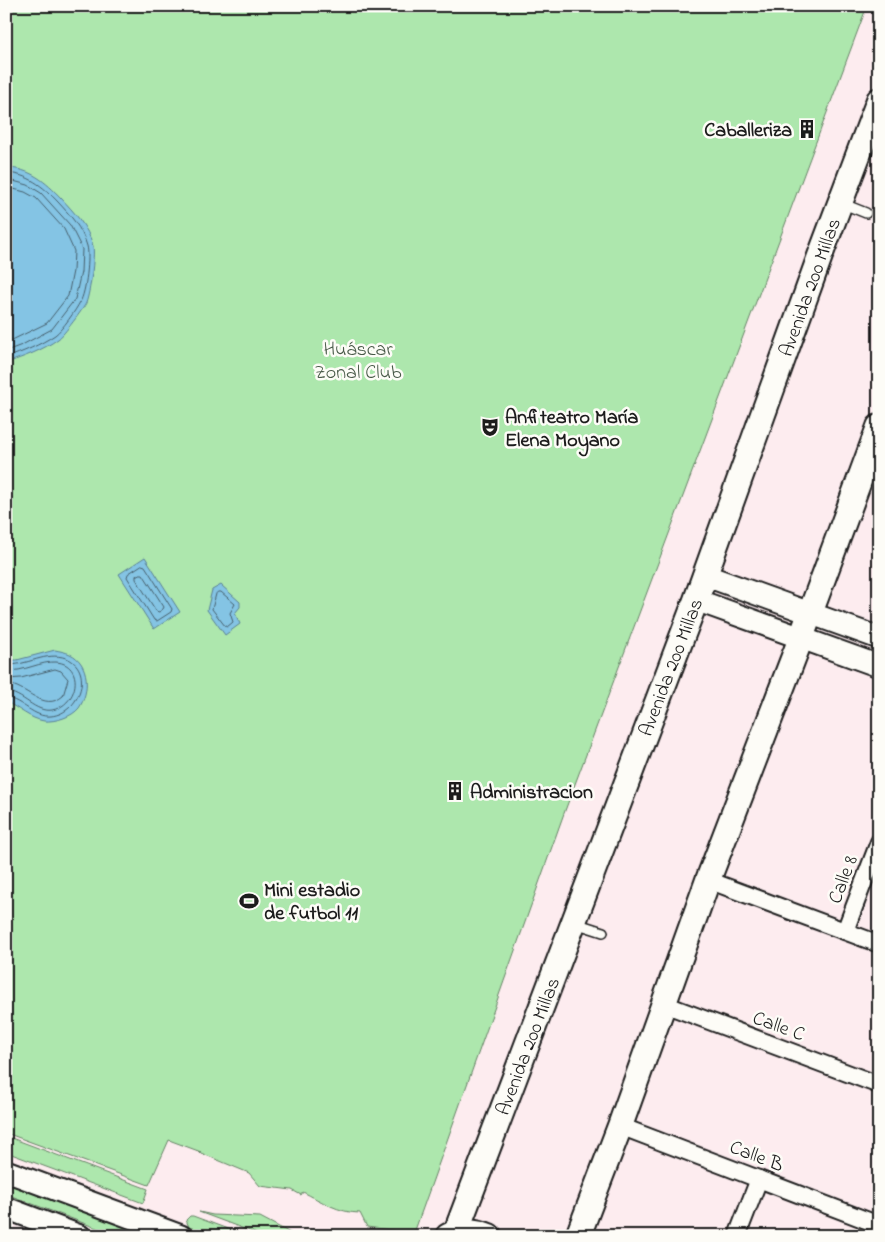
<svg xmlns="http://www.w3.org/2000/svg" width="885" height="1242" font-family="'Indie Flower',sans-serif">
  <rect width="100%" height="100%" fill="#fdecef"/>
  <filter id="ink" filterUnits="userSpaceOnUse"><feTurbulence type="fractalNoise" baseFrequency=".02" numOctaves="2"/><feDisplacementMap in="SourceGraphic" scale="10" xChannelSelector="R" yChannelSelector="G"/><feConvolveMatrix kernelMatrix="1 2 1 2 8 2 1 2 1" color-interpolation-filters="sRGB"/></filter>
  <g filter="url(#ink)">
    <g fill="#ade7ad" stroke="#648264">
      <path d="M6 6H867L563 816 414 1233 367 1227 360 1213C339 1213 321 1201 303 1192L301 1195 292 1190 260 1186 249 1173 196 1151 201 1152 169 1140 149 1185 6 1133Z"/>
      <polygon points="6,1136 148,1189 143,1203 6,1152"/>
      <polygon points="6,1178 138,1227 134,1236 118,1236 6,1194"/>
      <polygon points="199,1212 213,1215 260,1217 296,1236 263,1236"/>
      <path d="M190 1216H193L233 1231C222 1242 202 1231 189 1227L186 1220Z"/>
    </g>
    <g fill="#84c4e4" stroke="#5a8194">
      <path d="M6 168C30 168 46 182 61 198 74 212 88 227 93 246 95 256 90 293 86 303 84 308 63 336 58 339 43 350 24 357 6 363Z"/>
      <polygon points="145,557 180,612 154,629 119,574"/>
      <polygon points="221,585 240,602 240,607 235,613 240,624 225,635 207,610 212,590"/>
      <path d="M55 650C60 651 66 652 70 654 90 663 90 692 79 708 72 717 55 722 44 721 30 719 19 708 6 702V660H17Z"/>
    </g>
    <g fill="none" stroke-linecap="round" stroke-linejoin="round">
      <g stroke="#465f6c" stroke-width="1">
        <path d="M6 173C28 174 43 186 58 202 70 215 82 228 87 246 90 256 86 293 80 302 76 310 62 330 55 335 40 345 23 352 6 358"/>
        <polyline points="6,179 28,185 41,193 70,225 82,249 81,272 75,299 52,329 22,345 6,351"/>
        <polyline points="6,187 25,192 36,198 64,229 74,251 73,271 68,296 47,323 6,343"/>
        <polygon points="142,565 145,566 172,609 171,612 157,621 154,620 127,577 128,574"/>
        <polygon points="140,574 143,574 164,607 163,609 159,612 156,611 136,579 136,576"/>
        <polygon points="218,592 221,592 235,604 230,613 233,622 227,627 225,626 212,609 216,594"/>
        <path d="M6 665C27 666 46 651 66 658 94 668 81 713 51 716 33 718 23 700 6 698"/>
        <path d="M6 671C24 672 41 661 56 662 85 664 79 705 52 710 35 713 23 693 6 692"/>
        <path d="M6 679 21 678 55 669 61 671 68 679 63 696C43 713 27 685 6 684"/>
      </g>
      <g stroke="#1c1c1c" stroke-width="12">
        <g id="service">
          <polyline points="841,203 866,213"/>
          <polyline points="575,923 603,932"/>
        </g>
      </g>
      <g stroke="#1c1c1c" stroke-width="20">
        <g id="minor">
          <polyline points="708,880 879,944"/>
          <polyline points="845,931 879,842"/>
          <polyline points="664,1004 879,1085"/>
          <polyline points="620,1126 879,1225"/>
          <polyline points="737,1236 759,1179"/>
        </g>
      </g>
      <g stroke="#1c1c1c" stroke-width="25">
        <g id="tertiary">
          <polyline points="704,575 879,638"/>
          <polyline points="696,600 879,666"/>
          <polyline points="6,1171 181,1236"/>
          <polyline points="6,1208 80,1236"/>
        </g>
      </g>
      <g stroke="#1c1c1c" stroke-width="28">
        <g id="secondary">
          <polyline points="456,1232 696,600 820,256 879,100"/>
          <path d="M448 1236C461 1229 476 1230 489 1236"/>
          <polyline points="578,1236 620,1126 708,880 801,638 879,427"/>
        </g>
      </g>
      <use href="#service" stroke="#fdfcf7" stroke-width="9"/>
      <use href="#minor" stroke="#fdfcf7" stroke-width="16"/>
      <use href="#tertiary" stroke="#fdfcf7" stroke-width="21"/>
      <use href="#secondary" stroke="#fdfcf7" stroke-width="24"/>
    </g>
  </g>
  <defs>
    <g id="building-bare" transform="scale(1.5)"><path d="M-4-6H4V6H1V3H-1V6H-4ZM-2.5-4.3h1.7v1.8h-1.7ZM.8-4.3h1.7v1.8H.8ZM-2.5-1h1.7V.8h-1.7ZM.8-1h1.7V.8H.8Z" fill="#1c1c1c" stroke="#fdfcf7" stroke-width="2.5" paint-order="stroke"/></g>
    <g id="theatre-bare" transform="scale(1.5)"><path d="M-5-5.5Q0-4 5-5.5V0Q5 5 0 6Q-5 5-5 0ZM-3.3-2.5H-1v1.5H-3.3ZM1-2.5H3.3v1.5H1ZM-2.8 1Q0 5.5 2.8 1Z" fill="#1c1c1c" stroke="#fdfcf7" stroke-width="2.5" paint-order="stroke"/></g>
    <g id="stadium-bare" transform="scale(1.5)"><path d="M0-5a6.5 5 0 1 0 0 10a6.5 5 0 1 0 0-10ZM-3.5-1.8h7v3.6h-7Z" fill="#1c1c1c" stroke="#fdfcf7" stroke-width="2.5" paint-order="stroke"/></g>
  </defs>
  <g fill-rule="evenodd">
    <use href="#building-bare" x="807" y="129"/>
    <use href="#theatre-bare" x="490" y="427"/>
    <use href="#building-bare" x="455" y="791"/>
    <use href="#stadium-bare" x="249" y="901"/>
  </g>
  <g text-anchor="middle" stroke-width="5" stroke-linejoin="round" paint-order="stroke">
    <g font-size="20" font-weight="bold" fill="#1c1c1c" stroke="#fdfcf7" text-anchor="start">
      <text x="792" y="136" text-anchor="end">Caballeriza</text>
      <text x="505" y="423">Anfiteatro María<tspan x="505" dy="23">Elena Moyano</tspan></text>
      <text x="470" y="798">Administracion</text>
      <text x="264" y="896">Mini estadio<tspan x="264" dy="23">de futbol 11</tspan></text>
    </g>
    <g font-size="20" fill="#1c1c1c" stroke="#fdfcf7">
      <text transform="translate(809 287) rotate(-70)" y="7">Avenida 200 Millas</text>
      <text transform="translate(670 667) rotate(-69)" y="7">Avenida 200 Millas</text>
      <text transform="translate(842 879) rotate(-69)" y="7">Calle 8</text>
      <text transform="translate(779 1025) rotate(20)" y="7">Calle C</text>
      <text transform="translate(527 1046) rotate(-69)" y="7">Avenida 200 Millas</text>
      <text transform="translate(757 1155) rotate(21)" y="7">Calle B</text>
    </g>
    <g font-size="20" fill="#485948" stroke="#fdfcf7">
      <text x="358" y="355">Huáscar<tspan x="358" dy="23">Zonal Club</tspan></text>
    </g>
  </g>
  <rect width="885" height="1242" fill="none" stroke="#fdfcf7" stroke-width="25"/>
  <rect x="12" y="12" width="860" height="1217" fill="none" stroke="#1c1c1c" stroke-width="2" filter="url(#ink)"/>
</svg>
